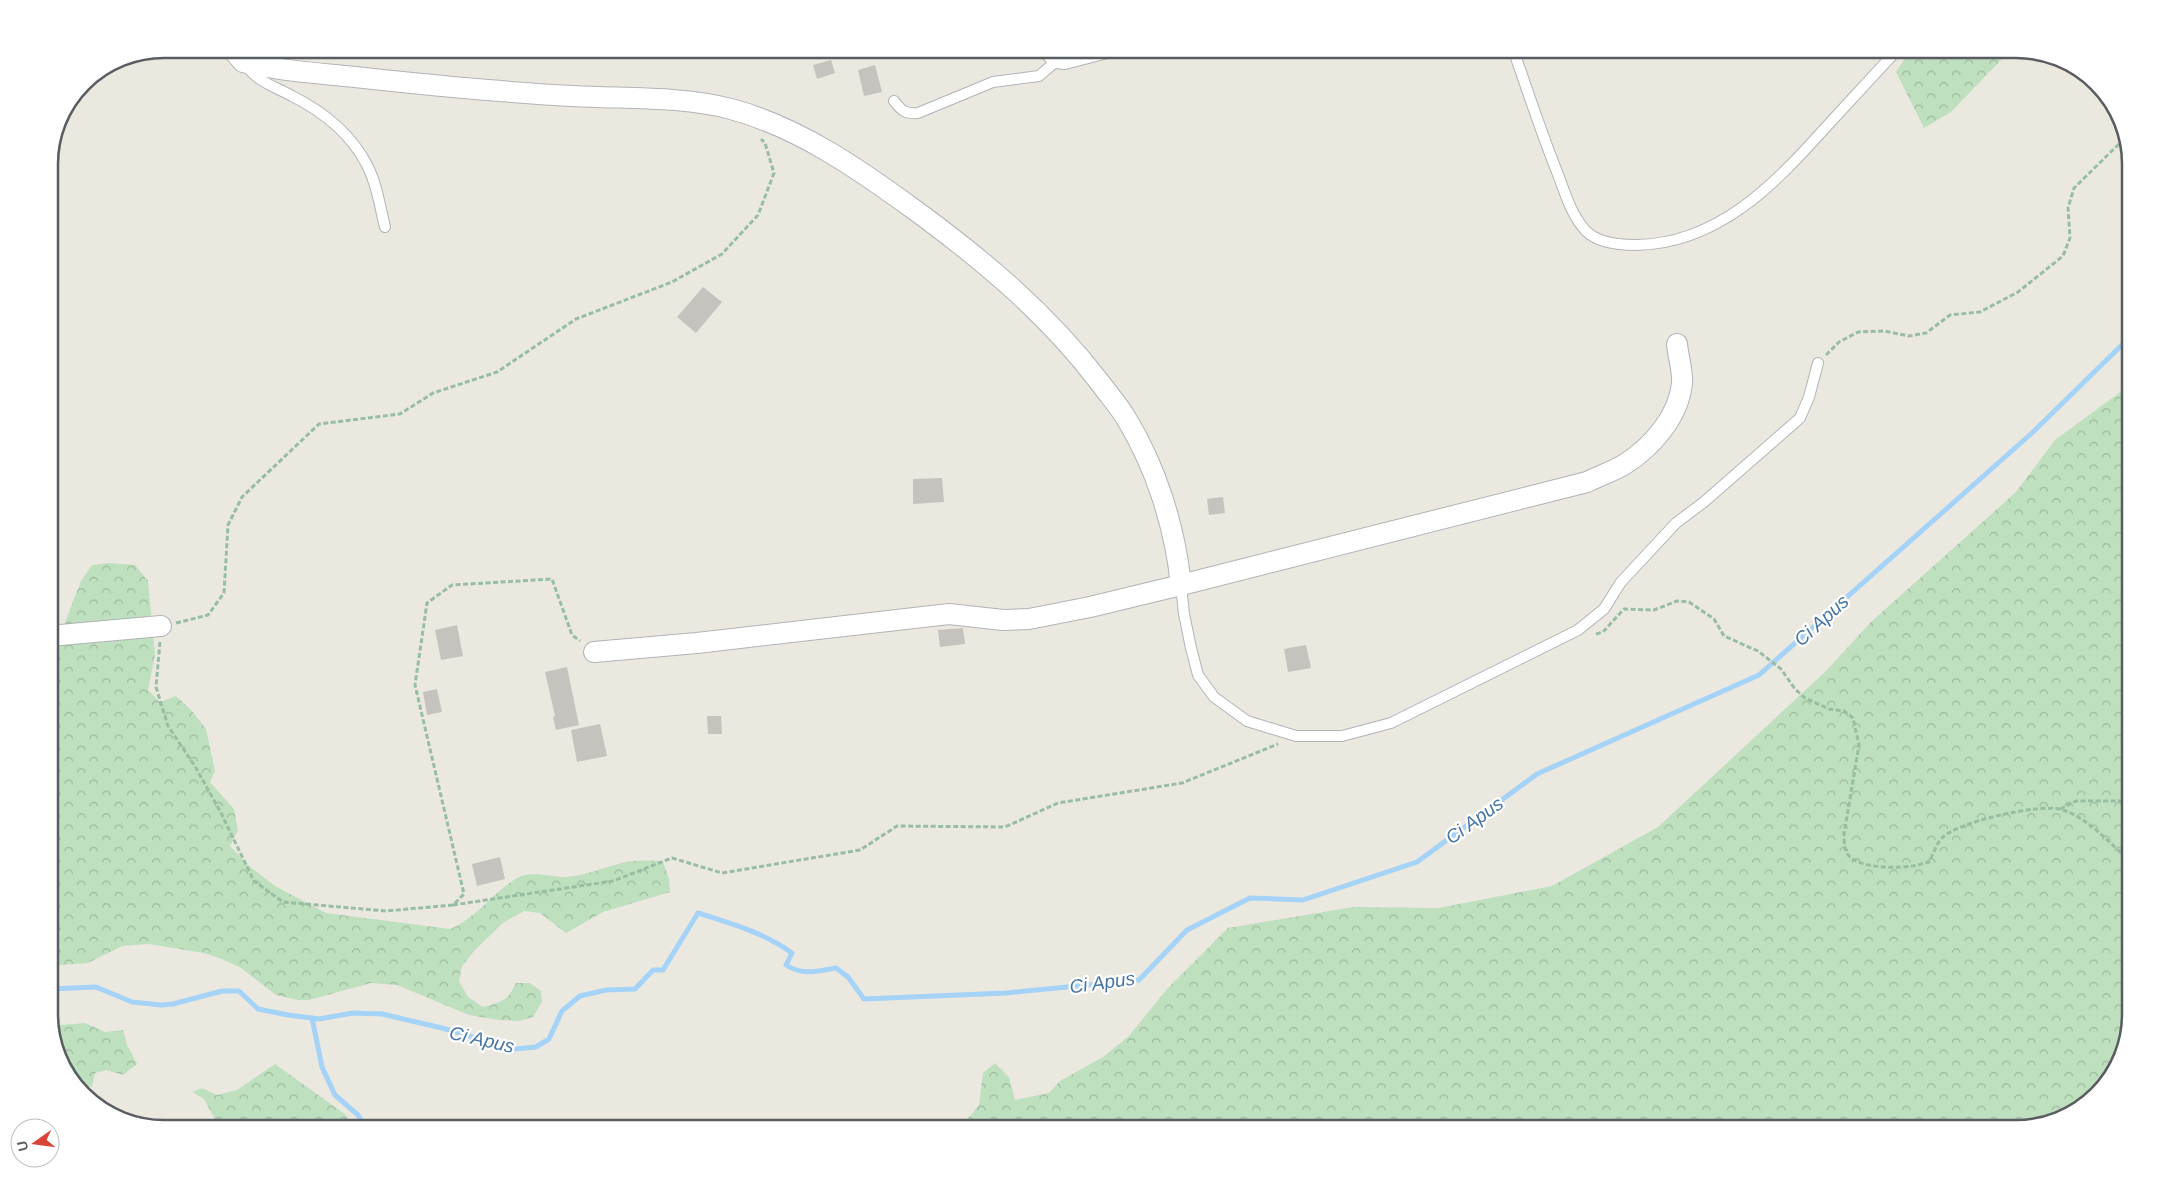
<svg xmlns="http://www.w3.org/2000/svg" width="2179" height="1178" font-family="Arial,sans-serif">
  <defs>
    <pattern id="forest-crowns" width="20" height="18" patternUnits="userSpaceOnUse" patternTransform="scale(1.25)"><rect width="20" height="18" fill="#bee0be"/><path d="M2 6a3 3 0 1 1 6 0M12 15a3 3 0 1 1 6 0" fill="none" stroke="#9db99e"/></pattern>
  </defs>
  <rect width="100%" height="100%" fill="#ebe8e0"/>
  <g fill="url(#forest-crowns)">
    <polygon points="1911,49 2018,49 2002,59 1951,112 1924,128 1896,72"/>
    <polygon points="2130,385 2130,1014 2118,1065 2079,1110 2015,1129 959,1129 979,1105 983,1073 995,1063 1009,1077 1015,1100 1049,1093 1060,1081 1103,1057 1129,1036 1167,989 1228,928 1353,907 1439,908 1552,886 1658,827 1826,671 1871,622 2016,492 2055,440"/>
    <path d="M109 563 135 565 148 581 155 655 148 690 160 702 176 696 192 711 206 729 215 771 210 782 234 809 238 830 230 846 248 865 275 886 326 913 450 929C477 918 492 893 517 878 531 870 551 877 566 877 588 875 601 868 622 863 635 860 650 860 663 862L669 879 670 892 603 912 566 933 540 913 524 911 504 922 475 950 462 966 459 981 468 997 483 1007C501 1002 508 1001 516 983H530L541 991 542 1002 533 1017 520 1021 499 1020 469 1015 397 985 371 983 309 1000H298L276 995 241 968 222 959 204 953 149 944 122 946 88 963 49 966V756L55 750 57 726 49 675 51 644 64 625 81 581 92 565Z"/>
    <polygon points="85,1023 105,1032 123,1030 127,1045 137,1064 123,1075 106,1070 95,1073 92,1087 75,1084 68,1078 50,1026"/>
    <polygon points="275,1064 346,1115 354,1129 212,1129 218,1125 204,1099 192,1092 202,1088 217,1095 237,1090"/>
  </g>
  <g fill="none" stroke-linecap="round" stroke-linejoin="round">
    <g stroke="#a4d3f7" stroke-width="5">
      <path d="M49 989 96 987 132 1002 161 1005 173 1004 222 991H239L258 1009 288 1015 319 1019 353 1013 382 1014 442 1028 514 1049 536 1047 549 1039 562 1011 580 996 606 990 635 989 653 970H663L698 913C730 923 765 933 792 953L786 965C803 976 817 971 836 968L848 977 864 999 1006 993 1139 980 1187 930 1250 898 1303 900 1417 862 1537 774 1759 675 2032 433 2130 337"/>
      <polyline points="312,1018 322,1067 335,1095 358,1115 366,1129"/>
    </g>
  </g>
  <g fill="#c6c3be">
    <polygon points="831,60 835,73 817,79 813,65"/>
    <polygon points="875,65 882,92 864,96 858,70"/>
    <polygon points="703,287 722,302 696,333 677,317"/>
    <polygon points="942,478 944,502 913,504 913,479"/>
    <polygon points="1223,497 1225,513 1209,515 1207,499"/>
    <polygon points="457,625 463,656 441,660 435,630"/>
    <polygon points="963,628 965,644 940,647 938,630"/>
    <polygon points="1306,645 1311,668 1288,672 1284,649"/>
    <polygon points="567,667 579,725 556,730 553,717 555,716 545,672"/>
    <polygon points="437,689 442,712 427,715 423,692"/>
    <polygon points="707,716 721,716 722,734 708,734"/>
    <polygon points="600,724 607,756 577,762 571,730"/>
    <polygon points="500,857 505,879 477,886 472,864"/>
  </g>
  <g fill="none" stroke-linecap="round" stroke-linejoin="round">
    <g stroke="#b1b3b7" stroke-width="12">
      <g id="lane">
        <polyline points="1046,49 1048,56 1054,63 1065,64 1123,49"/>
        <path d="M1513 49C1528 92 1542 135 1559 177 1566 196 1572 216 1586 231 1598 243 1620 245 1636 245 1718 244 1775 184 1826 127 1850 101 1874 75 1898 49"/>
        <path d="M245 64C257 82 274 86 292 96 322 111 351 134 367 165 377 184 380 207 385 227"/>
        <path d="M894 101C902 111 905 114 918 113L993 82 1039 76 1054 63"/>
        <polyline points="1181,585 1184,614 1191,648 1198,675 1214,697 1247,721 1296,736 1342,736 1391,723 1578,630 1604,609 1621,582 1676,523 1704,502 1800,418 1809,397 1818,363"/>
      </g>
    </g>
    <g stroke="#b1b3b7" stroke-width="22">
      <g id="street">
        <path d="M232 49 243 62C279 71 318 73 355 77 427 85 500 92 573 96 623 99 683 96 731 109 798 127 857 168 912 208 982 259 1048 314 1101 384 1109 395 1119 406 1126 418 1156 467 1175 527 1181 585L1587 482C1599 476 1614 471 1625 464 1652 447 1679 416 1682 383 1683 371 1678 356 1677 344"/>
        <polyline points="49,636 161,626"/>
        <polyline points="594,652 697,643 949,614 1003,620 1029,619 1090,607 1181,585"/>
      </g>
    </g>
    <g stroke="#97bea2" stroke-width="3" stroke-dasharray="5 2.5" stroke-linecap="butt">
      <polyline points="1826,355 1839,342 1858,332 1884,331 1909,336 1926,333 1950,315 1980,312 2018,292 2063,256 2070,238 2068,208 2074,188 2124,139"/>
      <polyline points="176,623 208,615 224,593 228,525 242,497 319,424 400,414 433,393 497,372 576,319 672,282 722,254 758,215 774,173 765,143 761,139"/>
      <path d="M1596 634 1603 632 1624 609 1654 610 1677 601 1689 602 1714 619 1724 636 1758 651 1781 669 1795 689 1805 698 1829 709 1844 711 1853 718 1859 745 1844 834C1844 843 1844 853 1852 859 1870 870 1910 869 1929 862 1933 855 1936 844 1942 838 1957 822 2037 804 2059 809 2087 816 2109 843 2130 861"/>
      <polyline points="160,642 156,687 168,726 196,768 221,813 254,881 283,902 386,911 453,905 464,894 415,685 427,603 452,585 552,579 572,635 580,641"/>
      <polyline points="2060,809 2076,801 2130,801"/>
      <polyline points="453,905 613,881 672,858 722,873 860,850 897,826 1005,827 1058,803 1182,783 1278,744"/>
    </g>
    <use href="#lane" stroke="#fff" stroke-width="10"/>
    <use href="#street" stroke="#fff" stroke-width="20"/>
  </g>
  <g text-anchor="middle" stroke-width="4.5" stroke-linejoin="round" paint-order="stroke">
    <g font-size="19" font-style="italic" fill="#4475a6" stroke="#fff">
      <text transform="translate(1821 620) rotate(-42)" y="7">Ci Apus</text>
      <text transform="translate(1474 820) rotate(-36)" y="7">Ci Apus</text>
      <text transform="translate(1102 982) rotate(-8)" y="7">Ci Apus</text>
      <text transform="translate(482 1039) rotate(13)" y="7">Ci Apus</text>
    </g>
  </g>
  <path d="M0 0H2179V1178H0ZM164 58H2016A106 106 0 0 1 2122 164V1014A106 106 0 0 1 2016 1120H164A106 106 0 0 1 58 1014V164A106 106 0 0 1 164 58Z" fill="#fff" fill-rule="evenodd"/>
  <path fill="none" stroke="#595c60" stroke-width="2.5" d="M164 58H2016A106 106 0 0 1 2122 164V1014A106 106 0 0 1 2016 1120H164A106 106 0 0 1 58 1014V164A106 106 0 0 1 164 58Z"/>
  <g transform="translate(35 1143) rotate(256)"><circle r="24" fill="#ffffff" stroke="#bdbebf"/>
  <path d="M0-4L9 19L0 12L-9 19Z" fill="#d84438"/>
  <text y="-8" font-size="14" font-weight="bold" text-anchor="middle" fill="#595c60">U</text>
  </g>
</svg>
